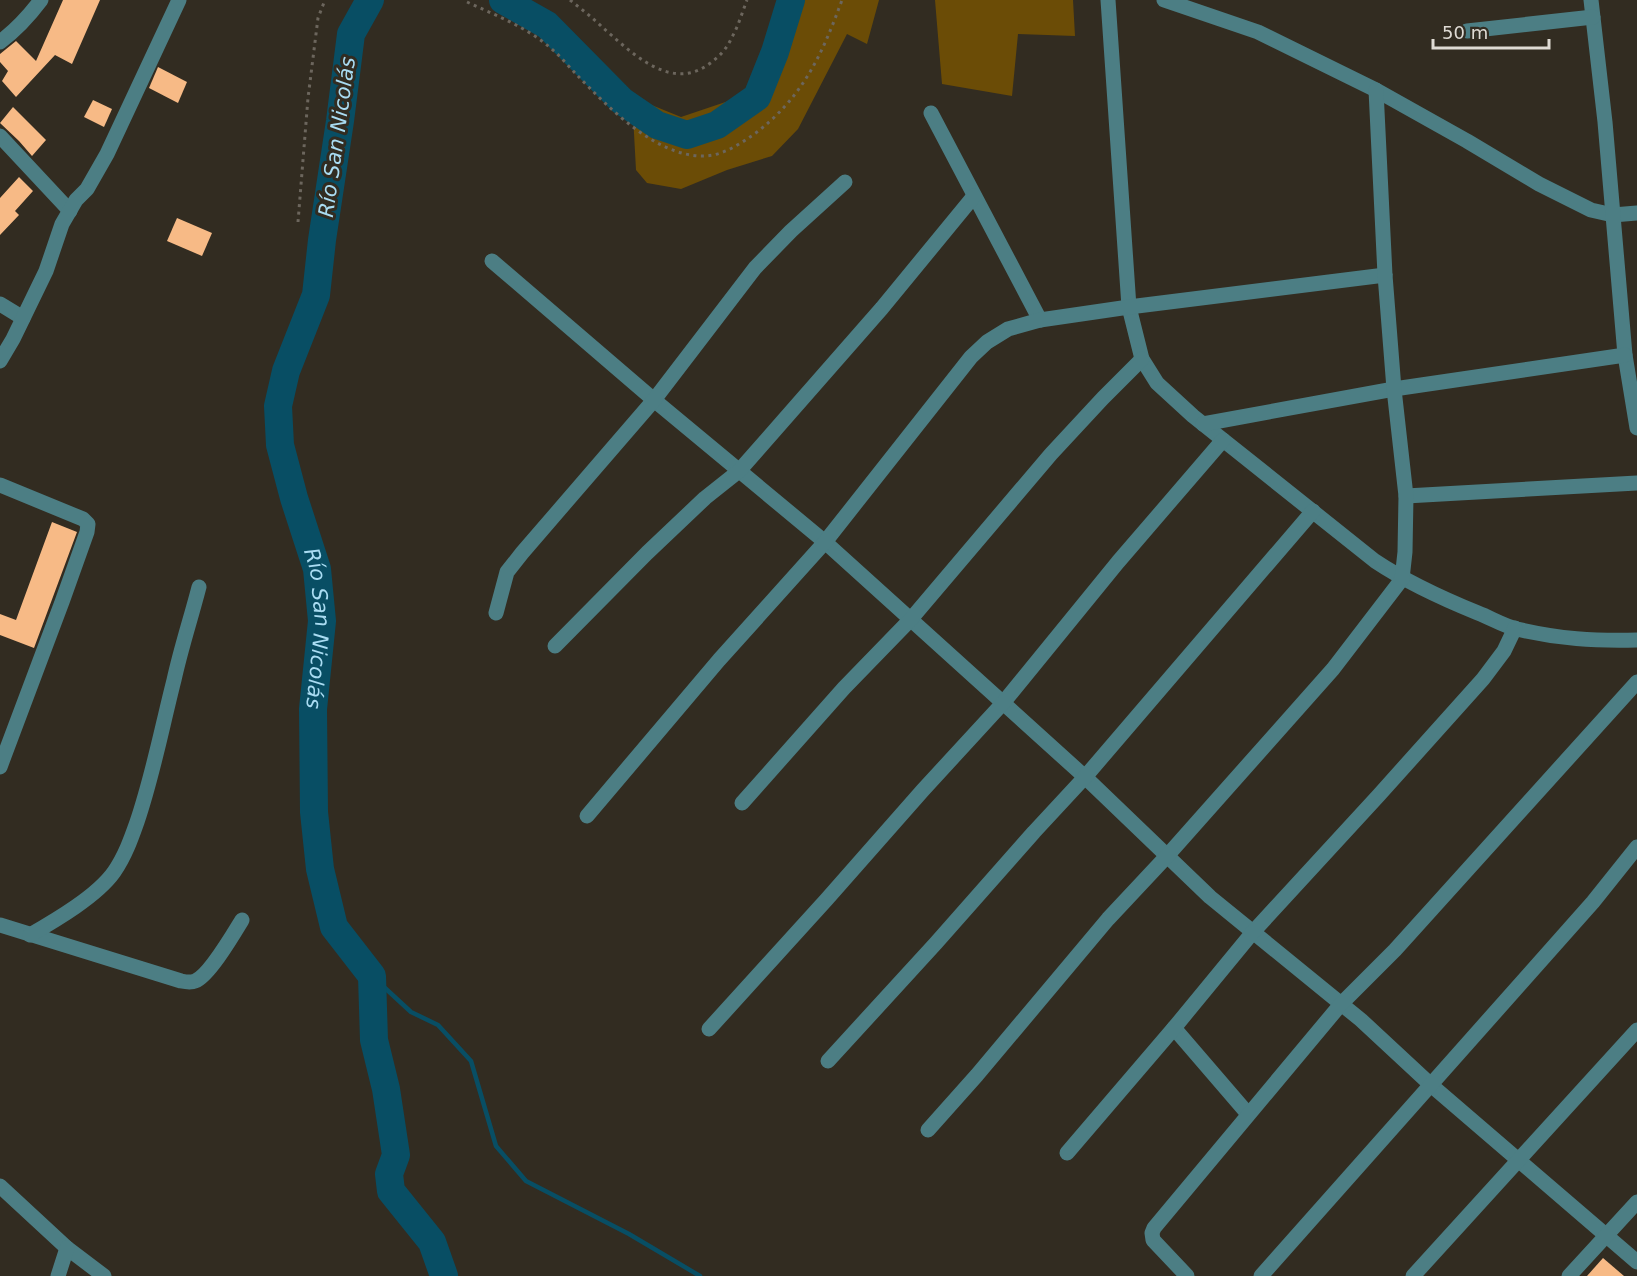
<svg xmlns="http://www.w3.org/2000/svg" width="1637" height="1276" font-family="'DejaVu Sans',sans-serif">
  <rect width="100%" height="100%" fill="#322c21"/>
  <g fill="#6b4c06">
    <polygon points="792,0 879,0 867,44 847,34 798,129 772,156 727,170 681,189 647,183 636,170 632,97 681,117 764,89"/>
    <polygon points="935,0 1073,0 1075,36 1018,34 1012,96 942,84"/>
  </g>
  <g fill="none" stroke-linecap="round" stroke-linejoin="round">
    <polyline stroke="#084e64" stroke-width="4.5" points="372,976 411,1012 438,1025 471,1061 496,1146 526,1181 629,1234 700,1276"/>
    <g stroke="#084e64" stroke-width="28">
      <path id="s1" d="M370 0 351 34 340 121 322 240 316 295 286 371 278 406 280 445 294 498 317 569 322 621 313 709 314 812 320 869 334 927 372 976 374 1040 386 1089 396 1155 389 1174 391 1191 432 1242 444 1276"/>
      <polyline points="503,0 547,25 622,101 657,125 687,135 717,125 757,97 775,52 791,0"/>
    </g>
  </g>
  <g fill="#f7ba86">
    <polygon points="63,0 100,0 72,64 55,55 16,97 2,81 8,71 0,62 0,54 16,41 36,61"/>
    <polygon points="158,67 187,82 178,103 149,88"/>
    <polygon points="93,100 112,109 104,127 84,117"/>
    <polygon points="13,107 46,140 32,156 19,141 0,123"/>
    <polygon points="19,177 33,191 15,211 19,215 0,235 0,198"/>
    <polygon points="177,218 212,233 202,256 167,241"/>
    <polygon points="52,522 77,532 34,648 0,635 0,614 16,620"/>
    <polygon points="1603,1258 1624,1276 1587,1276"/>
  </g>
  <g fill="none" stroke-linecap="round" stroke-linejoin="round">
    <g stroke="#6c665d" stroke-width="3" stroke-dasharray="3 4.5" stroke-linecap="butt">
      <path d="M570 0C581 9 592 17 602 27 629 50 668 91 706 66 717 59 726 50 731 39 738 27 742 13 747 0"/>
      <path d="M467 2C497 16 529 28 554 51 562 58 569 67 576 74 608 107 662 164 713 155 728 152 741 143 753 135 802 99 822 55 842 0"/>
      <polyline points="298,222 308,98 318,18 325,0"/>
    </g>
    <g stroke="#4c7e84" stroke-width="15">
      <path d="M1108 0 1129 307 1142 359 1157 383 1193 416 1375 561C1408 583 1441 598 1478 613 1491 618 1504 626 1517 629 1559 639 1594 641 1637 640"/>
      <polyline points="1164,0 1258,32 1376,90 1467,141 1539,184 1591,210 1613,215 1637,213"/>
      <polyline points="1591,0 1605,122 1625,355 1637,428"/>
      <polyline points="1467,31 1593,17"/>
      <path d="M0 42C16 30 29 16 41 0"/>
      <polyline points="931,113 1040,320"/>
      <polyline points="0,136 70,211"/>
      <polyline points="492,261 654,400 825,542 1085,777 1210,897 1361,1020 1431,1085 1637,1262"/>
      <polyline points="0,304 23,318"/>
      <polyline points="0,361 13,339 46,271 62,224 76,200 87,189 107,154 179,0"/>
      <polyline points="1203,424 1394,389 1625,355"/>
      <polyline points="0,485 83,519 88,524 87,532 62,602 0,767"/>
      <polyline points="1406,496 1637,483"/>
      <polyline points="496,613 507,572 522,553 654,400 755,268 791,231 845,182"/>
      <polyline points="555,646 647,553 705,498 739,471 882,308 974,196"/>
      <polyline points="742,803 844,688 911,619 1051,454 1103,398 1142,359"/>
      <polyline points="587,816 719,660 825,542 971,357 987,342 1008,329 1040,320 1129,307 1385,275"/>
      <path d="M0 925 181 981C186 982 191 983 195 981 209 976 234 933 242 920"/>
      <path d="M30 935C56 920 97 896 114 872 125 856 131 839 137 822 153 775 162 727 174 680 181 648 191 618 199 587"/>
      <polyline points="1174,1028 1248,1114"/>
      <polyline points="709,1029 827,899 923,790 1003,703 1118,562 1223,440"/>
      <polyline points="828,1061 936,943 1034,832 1085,777 1313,511"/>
      <polyline points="928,1130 977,1075 1108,919 1167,856 1333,669 1402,579 1405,552 1406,496 1394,389 1385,275 1376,90"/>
      <polyline points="1067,1153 1174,1028 1253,932 1379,795 1483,679 1504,651 1515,628"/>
      <polyline points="0,1186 67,1248 104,1276"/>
      <polyline points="58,1276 67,1248"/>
      <polyline points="1187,1276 1153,1240 1152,1233 1154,1228 1341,1004 1395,950 1637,682"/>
      <polyline points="1261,1276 1593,902 1637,847"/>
      <polyline points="1413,1276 1637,1030"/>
      <polyline points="1569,1276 1637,1202"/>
    </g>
  </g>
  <g text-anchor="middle" stroke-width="6" stroke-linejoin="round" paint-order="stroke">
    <g font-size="21" font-style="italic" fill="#a9dcf2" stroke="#322c21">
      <text transform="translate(337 137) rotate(-82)" y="7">Río San Nicolás</text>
      <text dy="7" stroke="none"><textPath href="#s1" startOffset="648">Río San Nicolás</textPath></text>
    </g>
  </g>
  <path d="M1433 39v9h116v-9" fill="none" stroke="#dfdbd4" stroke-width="3"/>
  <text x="1442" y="39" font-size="18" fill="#dfdbd4" stroke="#322c21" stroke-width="4.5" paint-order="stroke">50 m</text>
</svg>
